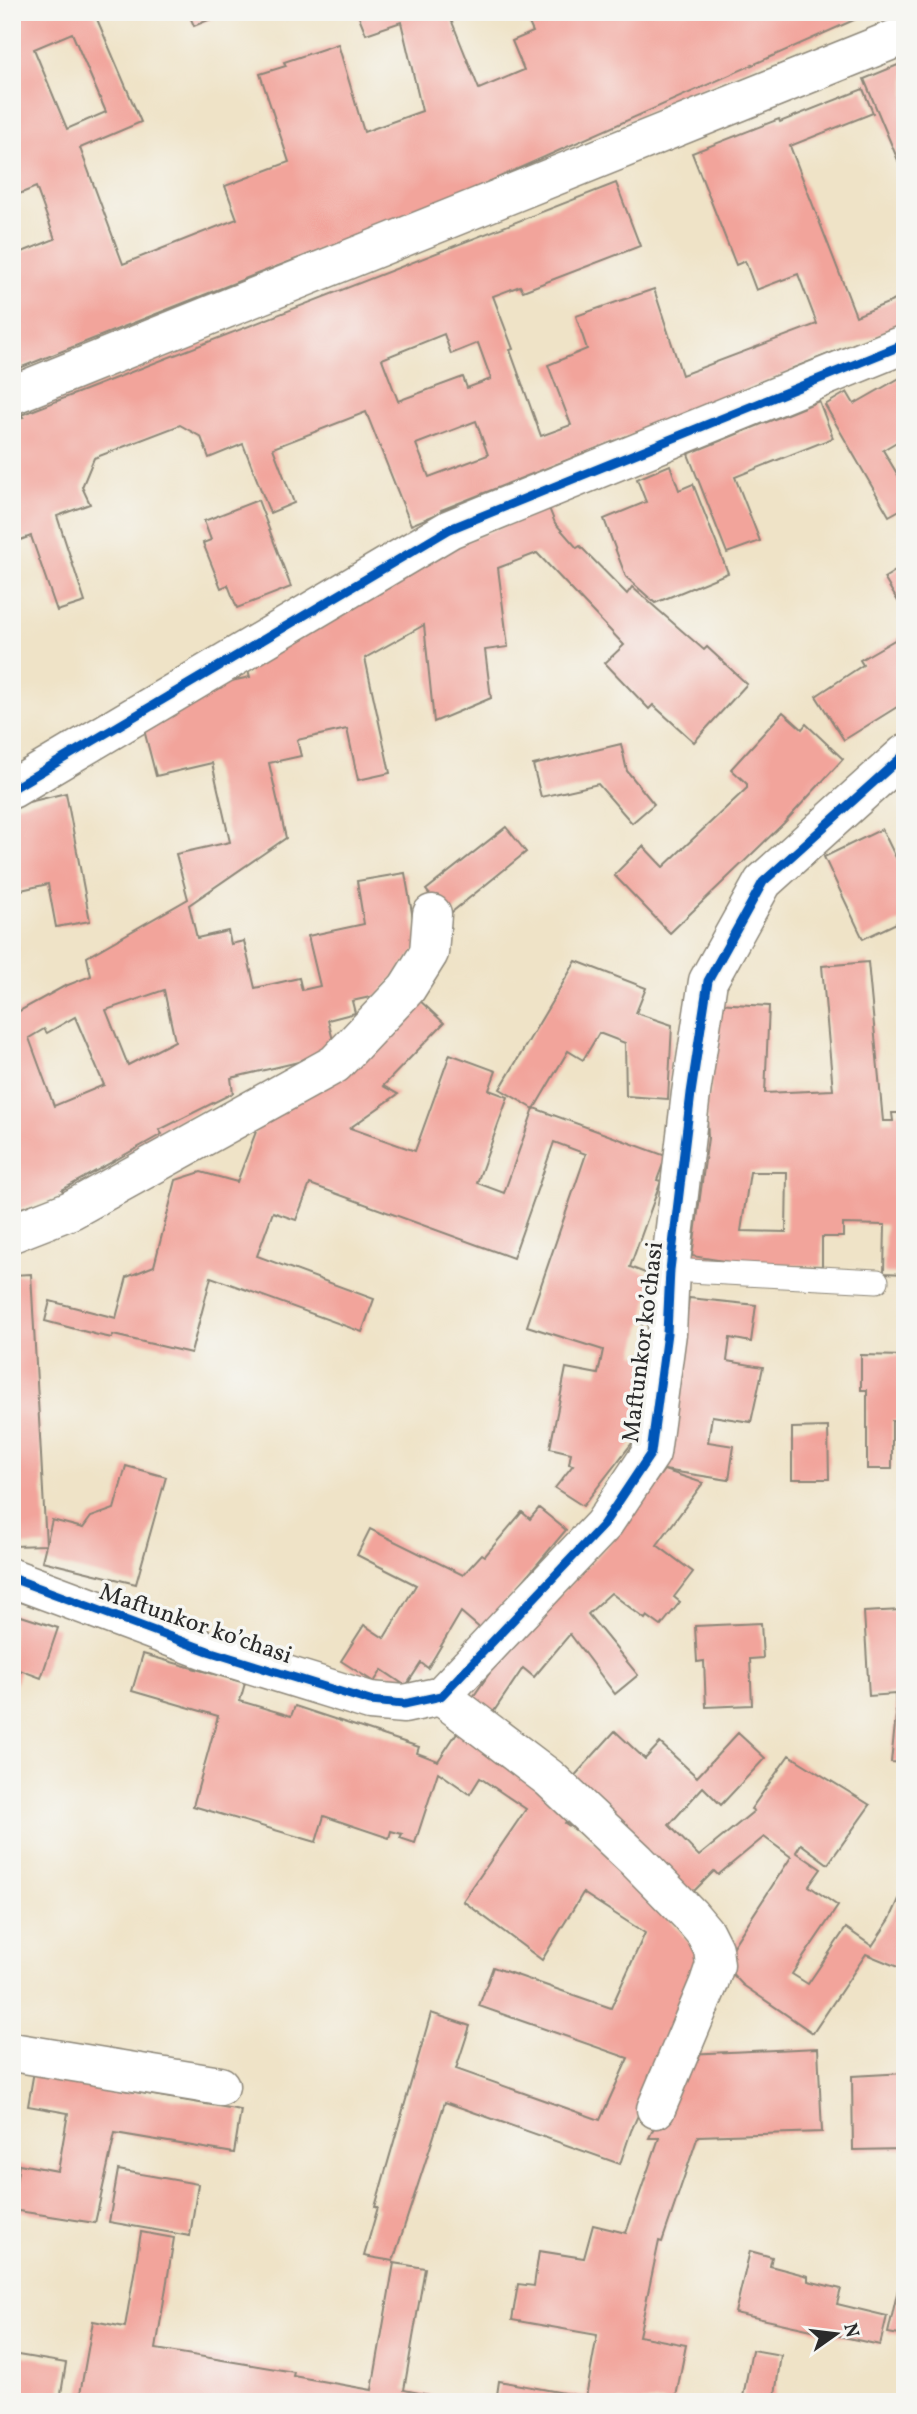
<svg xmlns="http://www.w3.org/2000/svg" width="917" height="2414" font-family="Vollkorn,serif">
  <rect width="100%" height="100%" fill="#f6f6f2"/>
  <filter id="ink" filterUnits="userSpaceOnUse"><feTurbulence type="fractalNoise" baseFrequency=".0143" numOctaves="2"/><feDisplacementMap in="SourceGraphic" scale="14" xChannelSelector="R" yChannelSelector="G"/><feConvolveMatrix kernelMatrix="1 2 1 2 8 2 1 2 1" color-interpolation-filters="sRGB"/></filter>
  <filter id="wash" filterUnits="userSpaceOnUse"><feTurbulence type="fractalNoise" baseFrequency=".00686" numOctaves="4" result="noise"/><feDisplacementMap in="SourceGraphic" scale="28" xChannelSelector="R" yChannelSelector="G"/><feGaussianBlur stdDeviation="1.57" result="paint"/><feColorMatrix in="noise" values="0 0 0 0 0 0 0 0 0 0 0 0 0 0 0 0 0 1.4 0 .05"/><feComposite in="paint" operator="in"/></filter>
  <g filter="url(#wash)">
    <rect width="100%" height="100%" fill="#efe3c7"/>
    <g id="blocks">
      <g fill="#f2a49b" fill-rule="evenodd">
        <path d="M12 12H94L141 122 80 148 123 264 237 219 225 186 289 162 260 74 286 66 284 62 338 44 364 132 422 111 401 22 366 34 357 12H448L479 89 524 70 512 41 533 32 524 12H872L470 190 471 193 257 274 12 371V256L55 239 36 187 12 197ZM72 33 106 112 67 129 34 49Z"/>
        <polygon points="188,12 228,12 194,26"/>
        <polygon points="905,62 905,177 864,79"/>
        <path d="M863 89 873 113 790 146 856 316 905 296V324L793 368 794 370 441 510 442 512 411 525 366 412 273 448 294 503 270 513 243 444 209 458 201 437 180 425 94 458 82 487 90 504 57 516 85 602 57 611 31 536 12 543V421L23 417 21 415 616 183 640 246 523 291 520 286 493 296 513 349 510 350 541 436 571 425 548 365 587 349 576 316 654 289 682 375 817 324 798 274 756 290 745 261 736 265 692 153 779 119 780 122ZM444 334 451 354 478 343 491 379 467 388 463 377 398 401 382 359ZM476 421 488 455 429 477 416 444Z"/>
        <polygon points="905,375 905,437 883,450 905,487 905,507 889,516 825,405 847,392 854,404"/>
        <polygon points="819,401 833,438 735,477 760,541 727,553 688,454"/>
        <polygon points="670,465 679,490 693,484 728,573 655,603 626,577 604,519 646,502 637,479"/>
        <polygon points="258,500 291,587 237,608 228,585 221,588 203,543 211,540 204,521"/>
        <path d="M549 508 555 523 577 548 580 546 627 594 632 587 704 650 707 647 747 684 694 742 653 705 649 709 605 663 624 645 537 553 498 568 508 647 485 650 491 698 434 722 424 625 365 658 390 773 358 780 347 729 297 740 301 756 269 763 286 838 189 905 197 938 228 931 231 944 244 941 255 988 299 978 302 990 320 986 308 936 364 924 357 881 405 873 418 947 379 995 352 1001 355 1013 328 1020 336 1053 231 1078 233 1093 159 1130 162 1134 62 1190 64 1194 12 1211V1015L63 987 91 976 87 957 188 899 176 854 230 842 212 763 156 776 143 726 199 688 250 677 245 659 404 566ZM164 990 175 1041 128 1065 106 1010ZM75 1017 104 1085 54 1106 29 1038 44 1029 47 1033Z"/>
        <polygon points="905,565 905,613 884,578"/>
        <polygon points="905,634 905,702 844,740 816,696 863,665 860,660"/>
        <polygon points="783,712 802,729 806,724 843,759 784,823 670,933 614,875 643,846 663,867 747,788 747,784 731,769"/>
        <polygon points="621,744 627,771 654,804 632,823 598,784 541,797 533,765"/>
        <polygon points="66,793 90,921 56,927 48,884 12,892 12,806"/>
        <polygon points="506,827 526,852 447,916 426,890"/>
        <polygon points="882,829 905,876 905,919 863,939 824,857"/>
        <polygon points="12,927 19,950 12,951"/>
        <polygon points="576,961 646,988 636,1013 672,1025 668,1099 626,1096 625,1043 599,1033 583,1060 568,1051 534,1109 500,1089"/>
        <path d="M868 962 883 1121H893L892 1113H905V1274L884 1273 885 1225 843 1224V1237H822V1266L737 1263 692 1256 708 1138 706 1096 710 1095 715 1003 769 1006 765 1093 833 1090 822 966ZM750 1172H787L786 1232 741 1231Z"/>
        <polygon points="417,998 444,1023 383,1086 398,1094 350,1128 415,1151 450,1054 496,1071 489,1090 508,1097 477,1183 504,1193 534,1108 666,1156 657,1180 661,1181 630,1267 650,1275 647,1306 634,1354 649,1357 632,1443 583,1506 555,1488 573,1465 569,1464 571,1453 550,1448 566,1368 598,1374 603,1350 527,1326 586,1154 554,1142 513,1258 310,1184 296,1220 273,1212 257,1256 374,1299 362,1332 211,1277 191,1353 113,1335 112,1338 98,1335 45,1321 50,1301 116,1318 127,1277 154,1266 176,1180 201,1172 237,1182 257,1129"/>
        <polygon points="31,1274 46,1545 12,1546 12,1275"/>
        <polygon points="689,1298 756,1305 751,1342 730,1338 727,1361 763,1367 751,1422 712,1416 708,1442 734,1446 729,1480 664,1470"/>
        <polygon points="861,1355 905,1356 905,1421 892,1421 892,1469 867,1469 867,1390 861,1390"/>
        <polygon points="828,1427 829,1479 792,1479 792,1428"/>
        <polygon points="126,1466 166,1477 136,1584 42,1561 52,1520 83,1528 91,1517 114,1509"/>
        <polygon points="664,1470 703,1483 657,1545 693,1572 674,1597 680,1602 661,1626 647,1616 645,1619 611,1593 588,1614 638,1675 615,1694 570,1634 534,1677 523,1668 492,1714 471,1700 504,1652 607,1546"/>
        <polygon points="539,1508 566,1530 482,1630 461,1612 428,1668 421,1663 406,1686 382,1670 374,1682 341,1661 364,1625 384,1638 416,1585 357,1555 370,1529 463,1575 482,1554 485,1556 522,1512 530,1519"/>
        <polygon points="901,1610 905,1663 905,1763 891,1762 896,1715 895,1694 869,1696 864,1612"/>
        <polygon points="12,1613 58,1628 41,1678 20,1670 13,1692"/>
        <polygon points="761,1623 763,1658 750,1659 752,1705 706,1707 704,1661 697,1662 695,1626"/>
        <polygon points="143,1654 245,1683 240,1701 291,1716 295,1706 419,1747 417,1753 438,1761 462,1725 576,1808 565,1823 608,1852 706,1961 631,2131 620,2164 445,2102 393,2261 364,2256 378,2207 375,2207 431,2013 470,2026 456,2069 600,2120 628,2058 479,2006 493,1967 611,2008 645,1933 583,1893 542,1960 463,1901 526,1809 480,1778 470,1794 438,1772 415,1843 400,1838 402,1834 391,1831 389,1838 324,1816 316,1842 193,1806 218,1716 132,1691"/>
        <polygon points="615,1731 645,1759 660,1743 697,1777 738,1733 765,1758 721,1805 703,1787 669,1825 699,1856 754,1811 751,1809 789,1755 870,1805 828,1864 801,1844 796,1852 821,1869 809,1886 838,1906 792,1974 808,1984 846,1928 872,1946 890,1919 905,1886 905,1970 866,1954 813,2033 743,1985 722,1963 791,1857 764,1837 718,1875 714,1871 683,1902 570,1781"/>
        <polygon points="818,2048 822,2132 698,2136 662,2242 659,2241 639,2336 686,2345 675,2402 496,2402 499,2381 586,2397 597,2335 512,2320 518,2284 534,2286 539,2251 584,2258 593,2225 626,2233 659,2138 649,2138 688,2054"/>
        <polygon points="34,2071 124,2085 123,2090 241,2110 234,2153 115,2133 95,2223 12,2210 19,2164 58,2171 68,2113 28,2106"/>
        <polygon points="905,2073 905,2149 853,2150 852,2076"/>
        <polygon points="118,2170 198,2184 190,2236 109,2222"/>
        <polygon points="141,2232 174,2238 156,2349 294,2372 293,2376 372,2390 394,2263 425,2268 404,2390 464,2402 91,2402 79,2400 93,2321 125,2327"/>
        <polygon points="750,2251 772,2257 770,2266 808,2276 808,2281 841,2289 837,2304 887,2316 880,2345 735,2313"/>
        <polygon points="904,2263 905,2263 905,2336 888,2333"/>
        <polygon points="752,2350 781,2355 774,2402 742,2402"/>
        <polygon points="12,2354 66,2363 60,2400 12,2391"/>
      </g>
    </g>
  </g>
  <g filter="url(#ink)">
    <use href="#blocks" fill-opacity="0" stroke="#8d8779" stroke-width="2"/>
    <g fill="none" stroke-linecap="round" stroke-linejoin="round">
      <g stroke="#8d8779" stroke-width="25">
        <polyline id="service" points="670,1270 877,1281"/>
      </g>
      <g stroke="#8d8779" stroke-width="41">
        <g id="minor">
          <polyline points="12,395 905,35"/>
          <polyline points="12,789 450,529 905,344"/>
          <polyline points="12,1233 71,1210 335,1064 407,988 429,953 432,914"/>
          <polyline points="12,1578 208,1651 370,1701 404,1704 441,1696 603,1525 651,1453 667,1333 670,1270 691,1093 708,981 763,882 905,754"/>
          <polyline points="441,1696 549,1778 637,1861 690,1915 705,1933 713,1949 715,1965 709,1983 656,2109"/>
          <polyline points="12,2052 220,2086"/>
        </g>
      </g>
      <use href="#service" stroke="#fff" stroke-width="23"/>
      <use href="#minor" stroke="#fff" stroke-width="38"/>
      <g stroke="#f6f6f2" stroke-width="13">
        <g id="cycleway">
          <polyline points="12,789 450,529 905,344"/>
          <polyline points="12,1578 208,1651 370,1701 404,1704 441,1696 603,1525 651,1453 667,1333 670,1270 691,1093 708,981 763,882 905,754"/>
        </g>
      </g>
      <use href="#cycleway" stroke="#0057b8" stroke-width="9"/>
    </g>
  </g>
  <g text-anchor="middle" stroke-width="7" stroke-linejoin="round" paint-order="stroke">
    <g font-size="24" fill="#2b2b2b" stroke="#f6f6f2">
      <text transform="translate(642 1342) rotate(-83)" y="8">Maftunkor ko’chasi</text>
      <text transform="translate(196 1623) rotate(19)" y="8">Maftunkor ko’chasi</text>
    </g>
  </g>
  <rect width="917" height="2414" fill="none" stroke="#f6f6f2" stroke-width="42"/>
  <g transform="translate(836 2334) rotate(76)" stroke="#f6f6f2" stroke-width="5" paint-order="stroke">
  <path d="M0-5L12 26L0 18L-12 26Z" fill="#2b2b2b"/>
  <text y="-10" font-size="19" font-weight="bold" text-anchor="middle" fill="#2b2b2b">N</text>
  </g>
</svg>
